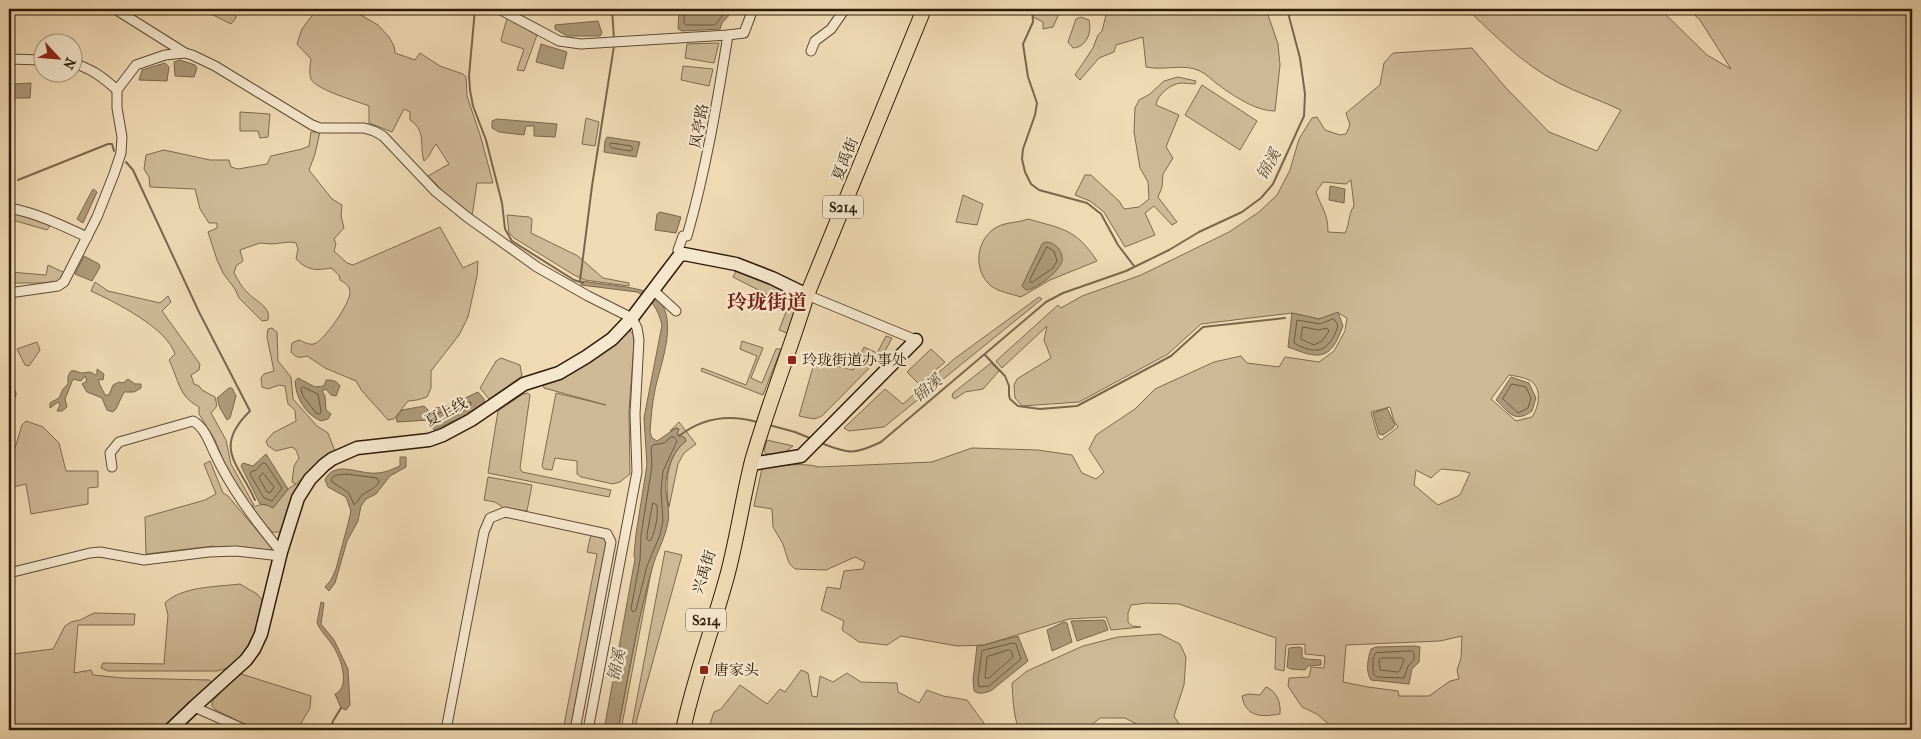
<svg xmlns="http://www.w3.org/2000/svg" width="1921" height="739" font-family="'IM FELL French Canon','Noto Serif SC',serif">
  <rect width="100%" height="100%" fill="#efdab4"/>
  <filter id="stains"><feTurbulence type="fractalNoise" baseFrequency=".004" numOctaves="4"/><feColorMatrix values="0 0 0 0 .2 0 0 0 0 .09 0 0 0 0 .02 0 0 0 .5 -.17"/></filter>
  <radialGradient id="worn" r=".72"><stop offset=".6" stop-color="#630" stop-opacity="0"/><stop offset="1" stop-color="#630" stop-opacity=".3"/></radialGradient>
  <g fill="#ceb996" stroke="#7e6a4e" fill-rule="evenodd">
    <polygon points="201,9 229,9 235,13 236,18 231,24"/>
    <path d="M317 9H350L378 25 389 37 394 46 395 53 415 60 420 53 440 66 463 74 466 77 467 96 481 138 493 183H477L472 216 455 203 428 176 449 164 436 144C431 150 430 157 424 161 419 146 427 131 410 120V112L404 109 392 132 369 123V106C357 101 316 90 311 79 309 73 310 65 311 59L297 44 302 29Z"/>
    <polygon points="1047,9 1055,11 1058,16 1053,27 1043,29 1043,22 1033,17 1037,10 1044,13"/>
    <path d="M1110 9H1266L1278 44 1280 65 1275 111C1255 111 1232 95 1216 83 1211 79 1206 74 1200 71 1184 63 1164 71 1146 67L1143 37 1116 45 1114 52 1099 58 1080 80 1075 75 1093 48 1098 35 1102 31 1106 15Z"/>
    <path d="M1467 9H1660L1707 55 1731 69 1700 20 1688 9H1912V730H1333V728L1317 714 1302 707 1288 686 1289 678 1309 677 1311 667 1324 668 1325 656 1305 654V644L1286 645 1284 671 1275 669 1276 638 1179 604 1147 603 1131 605 1128 613V622L1132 626 1141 627 1111 630 1106 617 1069 619 984 645 957 646 901 636 887 645 859 642 842 630 844 621 821 610 827 587 840 589 844 571 863 569 865 562 855 557 826 570 795 569 789 563 783 544 773 527 772 509 754 506 762 468C780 466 802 462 819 467L932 462 972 448 1038 450 1072 455 1082 473 1096 479 1104 472 1089 449 1096 435 1135 409 1155 389 1214 362 1241 356 1247 363 1279 367 1285 357 1319 362 1334 351 1345 331 1347 318 1338 313 1319 319 1292 313 1201 324 1168 354 1079 402 1022 406 1015 398 1014 385 1017 379 1051 358 1044 340 1047 326 1002 368 996 361 1058 305 1061 308 1082 296 1141 275 1229 232 1259 212 1277 195 1290 170 1299 139 1312 118 1317 117 1325 130 1340 135 1346 134 1350 125 1346 113 1380 85 1384 63 1393 53 1472 48 1506 88 1549 132 1597 151 1621 110C1600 100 1577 93 1557 82 1523 64 1494 35 1467 9ZM1351 180 1354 206C1348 214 1350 223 1345 233L1328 232C1328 213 1322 209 1316 192L1323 182 1346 184ZM1509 375C1515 376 1523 377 1529 380 1543 387 1539 407 1532 417L1516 421 1491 399ZM1390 407 1394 421 1398 427 1381 440 1378 437 1371 412ZM1441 469 1462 471 1470 473 1460 495 1438 505 1414 485 1416 470 1431 478ZM1462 636 1461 658 1457 670 1459 679 1450 681 1429 696H1399L1398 691 1368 687 1343 682 1346 645 1440 641Z"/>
    <path d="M1081 17 1089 20C1092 32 1087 47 1073 48L1068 42 1076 19Z"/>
    <polygon points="507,18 537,35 524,71 517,70 524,49 502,42 501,40"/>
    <polygon points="719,43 714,63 685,58 687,44"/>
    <polygon points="683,66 713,69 709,86 681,80"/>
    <path d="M1178 77 1196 81 1195 84C1191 84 1186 83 1182 83 1171 83 1157 95 1156 105L1179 115 1166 147 1173 158 1163 174 1162 187 1158 197 1177 222 1172 225 1154 206 1145 213 1155 235 1125 247 1104 212 1090 201 1075 195 1085 175H1091L1119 201 1124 209 1139 207 1149 199 1148 182 1140 168 1134 132 1135 108 1139 100 1150 94 1164 81Z"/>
    <polygon points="1202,85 1257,121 1240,150 1185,115"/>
    <polygon points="240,112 270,114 268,137 260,138 258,131 240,131"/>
    <polygon points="586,118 599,122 595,146 582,144"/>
    <path d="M311 132H320L315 154 309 170 332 199 342 205 341 216 344 228 334 239 336 244 334 251 347 263 353 265 440 227 463 268 478 261 477 276 468 317 459 335 431 371V388L427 397 417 400 408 401 394 419 388 420 362 391 356 381 325 368 307 356C300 358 296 358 291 352L292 343 299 340C304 342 308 345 314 344 324 341 351 302 350 292 350 286 345 283 340 280L339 275 331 268C315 271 307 270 296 259L298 249 296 243 290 242 272 244 260 243 240 250 243 261 236 266 234 273C238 280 242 288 248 293 256 302 271 306 268 320L262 321 239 298 235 289 223 273 217 260 208 232 217 228V223H209L200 209 195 189 150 187 149 177 144 169 146 155 164 150 210 160H229L231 167 238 169 267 164 271 156 302 149 309 146Z"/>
    <polygon points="963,195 983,204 977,225 956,222"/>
    <polygon points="9,213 19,214 50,226 47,230 9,219"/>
    <polygon points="507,215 529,217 532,219 531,233 578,256 603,278 629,283 629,286 585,280 574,275 514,238 509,233"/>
    <path d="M1028 219C1063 229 1076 229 1097 261L1050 280 1021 297C1012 294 999 292 991 286 973 271 975 239 997 227 1006 222 1018 223 1028 219Z"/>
    <polygon points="48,265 65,273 60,281 42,283 9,283 10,272 46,275"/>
    <polygon points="737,269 796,297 798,302 787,333 779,330 788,307 779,303 776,310 772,309 774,298 733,277"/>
    <path d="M95 282 108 291 160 303 168 296 171 302 162 311 200 364 199 370 191 375 194 384 199 386 202 390 215 397 217 406 211 413 226 440 231 464 254 505 250 506 227 470 215 440 199 414V407C196 405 192 403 189 400 179 392 175 371 169 360L175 354C167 328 115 302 91 291Z"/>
    <polygon points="1039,297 1042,299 884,427 849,431 844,428 885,389 903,404 954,359"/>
    <path d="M272 328 277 332 278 361 291 377 293 399 317 426 328 433 336 454 324 459 297 483 299 487 283 527C280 532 278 533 272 532L251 508C260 504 265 503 273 508L288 489 296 484 292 482 294 466 299 458 296 450 292 447 276 451 268 446 266 441 273 433 296 421 295 410 288 404 285 386 279 385 268 389 262 387 261 378 264 374 274 371 267 337 268 329Z"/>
    <path d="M626 331H630L633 334 634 343 629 411 630 474 620 482 613 484 581 477 577 474V461L555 458 552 470 544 469 542 466 556 393 606 405 544 388 543 384C575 377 598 355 623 336Z"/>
    <polygon points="886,336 892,338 884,353 822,416 814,419 799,416 815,360 853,370 864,347 877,353"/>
    <polygon points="742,341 763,348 751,378 762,383 776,349 781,349 763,395 701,371 702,368 746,385 757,356 740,349"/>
    <polygon points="37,342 40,350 29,366 25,365 17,349"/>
    <polygon points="931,349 945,362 919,384 907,372"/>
    <polygon points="501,358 520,365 522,376 489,399 480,388 496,361"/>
    <polygon points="991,363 999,371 983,389 965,392 955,399 952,397 953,393"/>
    <polygon points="528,393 530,395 520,468 522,472 611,490 609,497 488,473 498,411 523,394"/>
    <polygon points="26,421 43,427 59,443 66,471 98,471 98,487 88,488 88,504 31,514 26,484 9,488 9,468 22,425"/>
    <path d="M679 422 696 444 684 453 678 464 669 507C665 484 666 456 686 441L685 438 677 434 679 429 676 428 670 431Z"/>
    <polygon points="767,440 793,446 781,455 766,454 764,451"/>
    <polygon points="210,461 223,493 228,496 271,547 272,551 236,547 215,548 214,546 146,554 145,517 205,500 216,494 204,464"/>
    <polygon points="488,477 532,485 527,511 504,508 495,502 484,500"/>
    <polygon points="591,534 604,536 606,539 606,546 570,730 563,730 597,554 587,552"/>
    <polygon points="665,551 682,555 634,730 631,730"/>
    <polygon points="652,567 621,730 618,730 640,616"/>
    <path d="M240 584 257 594 263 601C261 628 247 666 217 671H108L101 668 103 663 164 664 168 615 165 603C182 586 217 587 240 584Z"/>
    <polygon points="94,613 135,614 134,625 78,625 74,673 91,670 93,675 123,678 209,680 213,683 161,730 9,730 13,654 53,649 65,626 71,622 80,620"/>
    <path d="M1160 634 1180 644 1186 657 1184 685 1174 716 1181 727 1189 730H1142L1140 726 1125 718H1100L1085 730H1016L1018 727C1013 712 1013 699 1012 683L1027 671 1083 646 1118 637Z"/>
    <polygon points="801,670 808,673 812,696 817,697 820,676 833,682 847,673 861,682 897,683 898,692 919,703 927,690 943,696 967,700 989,730 708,730 714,712 721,709 740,685 767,704 780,689 785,692"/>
    <polygon points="238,673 311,696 310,708 297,730 256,730 216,710 212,706 212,702"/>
    <path d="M1266 687C1277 691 1281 703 1280 714 1262 717 1246 718 1242 696L1248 694 1260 695Z"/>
  </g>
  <g fill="#ad9979" stroke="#7a664b">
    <polygon points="679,9 733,9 733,11 722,23 720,29 682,31 678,29"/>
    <polygon points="598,21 602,33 600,36 567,36 555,29 555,25"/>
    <polygon points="541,44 567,52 563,69 536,62"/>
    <polygon points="180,60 195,65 197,68 194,77 175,76 174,62"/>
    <polygon points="165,63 169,67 167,81 139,80 142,70"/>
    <polygon points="31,83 30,98 13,98 14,84"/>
    <polygon points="497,119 557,124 555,137 534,136 534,126 526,126 524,135 499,132 492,128 492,121"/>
    <polygon points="607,137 640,142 636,157 604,152 605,141"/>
    <polygon points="1330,186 1345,189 1344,203 1329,200"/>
    <polygon points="93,189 97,192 83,223 77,219"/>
    <polygon points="660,212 681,217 676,233 655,230 657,214"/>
    <path d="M1045 242C1051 242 1055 244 1059 249 1061 252 1063 257 1062 261 1060 271 1036 290 1026 290L1022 286 1042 244Z"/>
    <polygon points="84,256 99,264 100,267 92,281 75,274"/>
    <path d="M582 281C598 284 632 286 647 292 684 308 661 361 655 390 652 404 651 418 650 432L652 438 657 441 676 428 679 429 677 434 685 438 686 441C672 451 664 475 666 492 667 502 670 512 668 522 665 539 656 553 652 569 637 622 628 676 618 730H604L635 559 634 555 636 534 647 465 644 418 662 325C658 309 652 299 637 292L581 285Z"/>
    <path d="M1338 312 1343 326C1330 362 1319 359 1288 347L1292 313 1319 319Z"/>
    <path d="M97 369 104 374 103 380 99 379V383L105 395H109L113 385 119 382 123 383 128 379 135 384H141V388L134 392H124L116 409 113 412 107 410 102 398 87 392 82 384 87 381 85 376 81 381 73 379 65 399 67 407 62 411H57L60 405 58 402 50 408V403L59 398 63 389 68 384V376L71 371C76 370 77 372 81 373 87 373 90 370 95 375L97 374Z"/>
    <path d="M1511 377 1529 383 1536 398 1532 411C1514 424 1509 412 1496 400Z"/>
    <path d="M298 378 315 387 324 386 326 380C332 380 336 380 340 386L336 396 331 395 326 389 322 391 325 396 326 410 331 414 328 419 321 421C305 414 296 398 295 381Z"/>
    <polygon points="229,388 232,388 236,396 230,418 227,420 220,408 217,398"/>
    <path d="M478 392 484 399V403L465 416 434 430 432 426 431 411C436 406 441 408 447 406 456 404 468 396 478 392Z"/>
    <polygon points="424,406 428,410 429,420 397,422 396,417 402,410"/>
    <polygon points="1387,408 1395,425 1393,428 1383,435 1379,434 1373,413"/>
    <polygon points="266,454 288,489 273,508 267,505 260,504 241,466 243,463 253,466"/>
    <path d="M400 457H406V467L390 476 376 494 366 499 361 506 358 521 347 541 335 583 329 591 325 587 331 580 336 569 349 520 351 511 346 497 328 487 325 480C335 459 359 475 377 473 384 473 393 469 400 466Z"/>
    <path d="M321 602 324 603 321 624 334 640 348 669 350 705 346 710 341 708 335 694C351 687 341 658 333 646 328 638 321 632 317 623Z"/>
    <polygon points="1103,620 1105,621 1108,630 1077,641 1071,621"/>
    <polygon points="1064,622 1067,623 1072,642 1052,651 1047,630"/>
    <path d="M1018 636 1028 661 992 690C986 693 979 695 974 691L973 680 977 646 984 645Z"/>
    <path d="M1415 646 1420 647 1419 662 1412 669 1409 684 1371 680C1365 671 1368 658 1371 649L1376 647Z"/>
    <polygon points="1299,647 1302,648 1302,657 1306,659 1321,660 1321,665 1308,666 1305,670 1291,669 1287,667 1289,648"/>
  </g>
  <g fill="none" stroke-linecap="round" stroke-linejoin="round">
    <g stroke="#6d5a40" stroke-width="1">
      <polyline points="684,9 684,23 686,25 715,25 728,9"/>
      <polygon points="611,143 631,146 633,149 630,151 612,148 610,146"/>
      <polygon points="1047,247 1054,251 1057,261 1053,268 1031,283 1030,280"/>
      <path d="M1333 319 1335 320 1338 326C1329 352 1317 356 1294 343L1297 320 1320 324Z"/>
      <polygon points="1303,327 1319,330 1327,328 1329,331 1322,341 1314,345 1301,339"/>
      <polygon points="1512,384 1526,387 1531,398 1528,408 1518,413 1503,399"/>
      <polygon points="303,387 318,394 321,411 320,414 316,413 303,396 301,389"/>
      <polygon points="468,402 471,402 471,405 462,412 440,422 437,421 438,413 451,411"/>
      <polygon points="671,437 674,437 677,441 663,471 661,490 663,521 660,535 647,566 636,610 633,612 631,609 640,560 641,535 652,466 651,447 653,445 664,443"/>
      <polygon points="263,463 266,464 282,488 272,501 264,498 250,474 251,472 256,470"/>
      <polygon points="263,473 274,487 270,493 267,492 259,478"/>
      <path d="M346 474 377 478 379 482C375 489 369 490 362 495 359 498 358 502 354 505L349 493 331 481C332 474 340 475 346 474Z"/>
      <path d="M653 503 657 505C658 517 656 528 651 540L649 541 647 539V535Z"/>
      <polygon points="1013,643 1016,644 1021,659 989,686 979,687 978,680 982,651"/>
      <polygon points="1009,650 1012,652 1013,657 989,678 985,678 987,657"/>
      <polygon points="1412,651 1414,653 1414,660 1408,666 1404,678 1377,677 1373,674 1373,658 1376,653"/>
      <polygon points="1381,658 1402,658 1404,660 1400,670 1398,672 1380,670 1379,660"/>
    </g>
    <g stroke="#7a664b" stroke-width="2">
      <polyline points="475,9 469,76 470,90 473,106 486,140 502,203 505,229 512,241 574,280 583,283"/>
      <polyline points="612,9 614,39"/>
      <polyline points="1032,9 1033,22 1023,44 1028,77 1037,103 1035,115 1023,149 1022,159 1025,172 1031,184 1039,190 1087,203 1101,214 1118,245 1134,266"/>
      <path d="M126 162 133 170 199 312 250 411C212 448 239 464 255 500"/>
      <polyline points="18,180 108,144 112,144 114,151"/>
      <polyline points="580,281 592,186 614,46"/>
      <polyline points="985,355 1005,376 1009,386 1009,395 1010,399 1018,406 1040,409 1077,406 1171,356 1203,327 1285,318"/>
      <polyline points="769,425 795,432 812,439"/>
      <path d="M679 436C702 418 729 414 757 422"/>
      <path d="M821 443C849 454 854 455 881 442L1046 302 1063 293 1126 271 1169 250 1199 232 1242 212 1261 198 1273 184 1304 116 1305 94 1300 58 1287 9"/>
      <polyline points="330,730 333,721 341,708"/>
    </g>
    <g stroke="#5e4a32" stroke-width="11">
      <g id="street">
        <polyline points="115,9 185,53"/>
        <polyline points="499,9 559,41 581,44 728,35 744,33 753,9"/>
        <polyline points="811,51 815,41 831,29 845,9"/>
        <polyline points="9,59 42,60"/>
        <path d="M72 63C91 68 104 78 117 90"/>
        <path d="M9 208C37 213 61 225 87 237"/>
        <path d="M684 254 678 250 683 236H687C706 170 717 103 728 35"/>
        <polyline points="653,290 676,311"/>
        <polyline points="9,293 58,286 64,282 97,217 114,174 121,153 122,137 117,108 117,90 136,65 165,55 185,53 192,55 215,66 312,125 320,128 364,128 374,131 383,136 435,191 467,217 537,267 588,296 632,318 637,328 639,340 635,414 637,472 588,730"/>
        <polyline points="807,295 916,340"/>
        <polyline points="9,394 11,394"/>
        <path d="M112 467 110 453 119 442 193 421C204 427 209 441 214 452 231 489 255 520 281 552"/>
        <polyline points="9,573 90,553 100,552 144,560 209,552 236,551 280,556"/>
        <polyline points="194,707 246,730"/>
        <polyline points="446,730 484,532 490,518 505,512 607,534 611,542 575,730"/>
      </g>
    </g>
    <g stroke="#2d1a06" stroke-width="15">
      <g id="secondary">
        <polyline points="751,464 801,456 916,340"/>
        <polyline points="170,730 194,707 246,660 254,649 261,634 281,552 298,498 310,479 324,465 332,459 357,448 429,440 443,435 471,420 524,384 559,373 586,357 612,339 632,318 679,256 684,254 736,264 772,278 807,295"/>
      </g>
    </g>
    <g stroke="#2d1a06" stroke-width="16">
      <path id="primary" d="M683 730C694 679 712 630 726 580 737 541 742 501 752 461 768 405 790 351 807 295L924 9"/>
    </g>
    <use href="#street" stroke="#f5e7ce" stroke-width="9"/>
    <use href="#secondary" stroke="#f5e7ce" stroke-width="12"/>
    <use href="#primary" stroke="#efdab4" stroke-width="14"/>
  </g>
  <g fill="#8f2418" stroke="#f5e7ce" stroke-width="2">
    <rect x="787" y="355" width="10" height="10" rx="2.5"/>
    <rect x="699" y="665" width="10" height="10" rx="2.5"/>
  </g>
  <g text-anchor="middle" stroke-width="4.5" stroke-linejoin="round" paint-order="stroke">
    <g fill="#f5e7ce" stroke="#695842" stroke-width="1">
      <rect x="823" y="195.5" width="40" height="23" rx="4"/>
      <rect x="686" y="608.5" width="40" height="23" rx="4"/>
    </g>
    <g font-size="14" font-weight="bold" fill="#2d1a06">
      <text x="843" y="212">S214</text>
      <text x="706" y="625">S214</text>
    </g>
    <g font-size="15" fill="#2d1a06" stroke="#f5e7ce">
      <text transform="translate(699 126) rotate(-80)" y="5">凤亭路</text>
      <text transform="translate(845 159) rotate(-68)" y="5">夏禹街</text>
      <text transform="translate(446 412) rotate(-27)" y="5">夏上线</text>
      <text transform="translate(704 572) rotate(-72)" y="5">兴禹街</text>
    </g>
    <g font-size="15" fill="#2d1a06" stroke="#f5e7ce" text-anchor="start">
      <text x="802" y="365">玲珑街道办事处</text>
      <text x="714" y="675">唐家头</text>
    </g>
    <g font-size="16" font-style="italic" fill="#604d34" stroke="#f5e7ce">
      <text transform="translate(1268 164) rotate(-61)" y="6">锦溪</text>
      <text transform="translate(927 388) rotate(-40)" y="6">锦溪</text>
      <text transform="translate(616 665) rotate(-78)" y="6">锦溪</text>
    </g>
    <g font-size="20" font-weight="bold" fill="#7a1f14" stroke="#f5e7ce">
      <text x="767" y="309">玲珑街道</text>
    </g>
  </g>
  <rect width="1921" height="739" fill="none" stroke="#efdab4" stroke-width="30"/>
  <rect x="10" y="10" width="1901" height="719" fill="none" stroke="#2d1a06" stroke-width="2.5"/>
  <rect x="15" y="15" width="1891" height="709" fill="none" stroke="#2d1a06"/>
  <g transform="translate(58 58) rotate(116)"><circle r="24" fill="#f5e7ce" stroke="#a5957e"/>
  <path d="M0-4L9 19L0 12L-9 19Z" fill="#8f2418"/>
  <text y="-8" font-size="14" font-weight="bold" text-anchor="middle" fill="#2d1a06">N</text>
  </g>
  <rect width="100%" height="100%" filter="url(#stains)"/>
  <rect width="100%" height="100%" fill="url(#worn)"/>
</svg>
